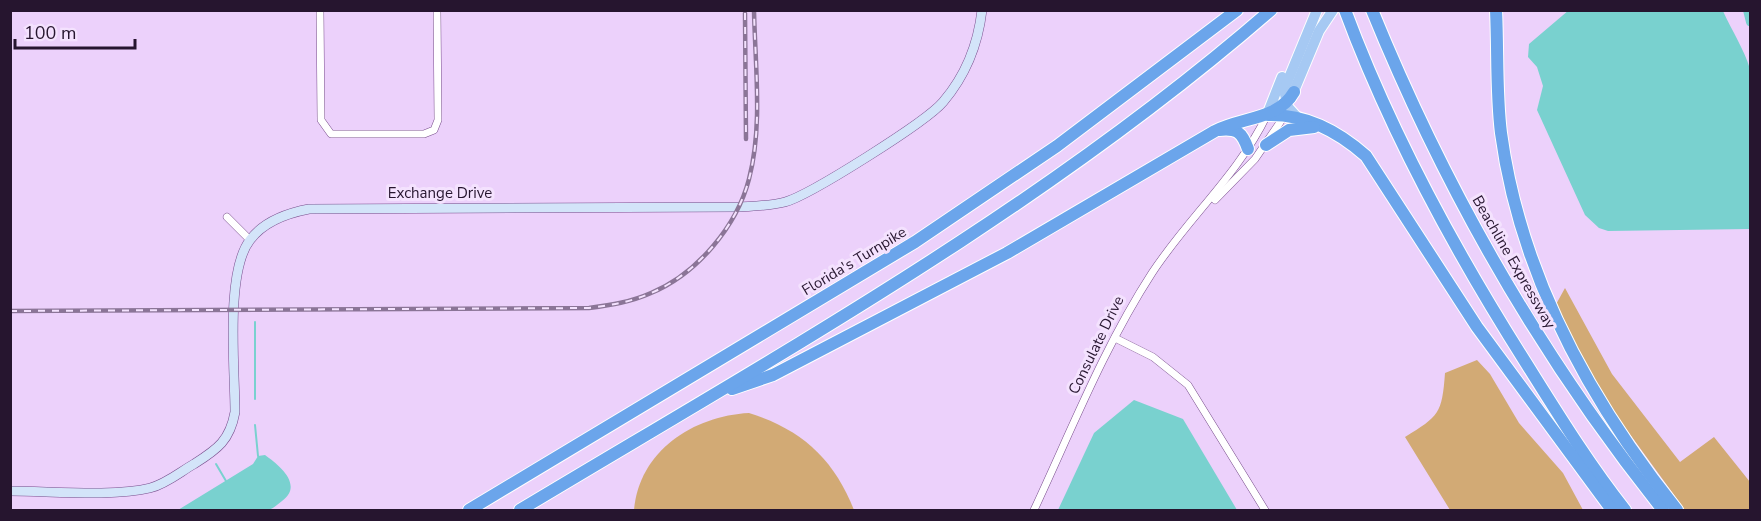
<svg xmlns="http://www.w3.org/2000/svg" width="1761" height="521" font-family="'Nunito Sans',sans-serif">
  <rect width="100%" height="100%" fill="#ecd1fb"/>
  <g fill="#d2aa75">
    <polygon points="1565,288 1612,374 1680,462 1714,437 1750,482 1750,510 1685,510 1613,411 1554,308"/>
    <path d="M1477 360 1490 374 1519 423 1563 473 1583 510H1450L1405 437C1439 416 1442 414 1445 373Z"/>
    <path d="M749 413C802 430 833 458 854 510H634C639 451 693 416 749 413Z"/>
  </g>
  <g fill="#79d1cf">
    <path d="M1569 10 1723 11C1732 31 1744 49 1750 69V229L1608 231 1599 228 1585 215 1537 110 1543 86 1537 67 1528 57 1529 44Z"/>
    <polygon points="1134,400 1183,419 1237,510 1058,510 1094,433"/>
    <path d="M265 455C279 465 304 485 282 501 277 505 272 510 266 510 239 515 206 511 178 510L253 464 258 456Z"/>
  </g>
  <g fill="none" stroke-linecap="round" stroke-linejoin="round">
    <g stroke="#79d1cf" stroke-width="2">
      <polyline points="255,322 255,399"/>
      <polyline points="255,425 258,456"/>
      <polyline points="216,464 226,481"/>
    </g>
    <polyline stroke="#79d1cf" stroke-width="8" points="1747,10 1750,22"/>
    <g stroke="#784d8c" stroke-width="8">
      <g id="street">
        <polyline points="320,10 321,120 331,134 424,134 434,130 438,120 437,10"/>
        <polyline points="1215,200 1255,159 1285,115"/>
        <polyline points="227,217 250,240"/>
        <polyline points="1115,338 1153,357 1188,385 1265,510"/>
        <path d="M1034 510C1071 431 1104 347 1152 273 1188 218 1238 175 1267 115"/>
      </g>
    </g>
    <g stroke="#784d8c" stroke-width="10">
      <path id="secondary" d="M10 491C50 491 113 497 150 488 166 484 180 472 194 464 218 449 230 440 235 412 235 370 225 272 250 240 264 221 288 213 309 209L739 207C754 206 770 206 785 202 810 195 926 122 943 102 966 75 978 45 982 10"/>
    </g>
    <g stroke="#fff" stroke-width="12">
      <g id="primary">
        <polyline points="1291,98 1319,31 1333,10"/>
        <polyline points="1267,115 1282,77"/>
        <polyline points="1298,118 1288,107 1284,90 1317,10"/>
      </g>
    </g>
    <g stroke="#fff" stroke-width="14">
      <g id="highway">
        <path d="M1345 10C1391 134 1455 251 1526 363 1558 414 1588 463 1625 510"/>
        <path d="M1372 10C1445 189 1542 359 1663 510"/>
        <path d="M1496 10C1498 51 1496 93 1501 133 1520 274 1589 400 1677 510"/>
        <path d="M1268 115C1305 114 1339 132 1366 156L1477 327 1612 510"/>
        <path d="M1219 130C1237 128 1242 132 1248 149"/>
        <polyline points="1266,145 1289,130 1314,127"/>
        <path d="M732 389 773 375 1007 253 1215 131C1242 117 1278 120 1294 92"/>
        <polyline points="469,510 915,242 1057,146 1237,10"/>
        <path d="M520 510C778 355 1042 209 1271 10"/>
      </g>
    </g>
    <use href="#street" stroke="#fff" stroke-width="7"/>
    <use href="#secondary" stroke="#d3e4f9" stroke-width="9"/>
    <use href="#primary" stroke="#a6c9f3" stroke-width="10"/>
    <use href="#highway" stroke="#6ba5eb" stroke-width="12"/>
    <g stroke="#8b7597" stroke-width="4.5">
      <g id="rail">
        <polyline points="745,13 746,139"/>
        <path d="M10 311 589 308C611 305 631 302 651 293 697 274 737 226 749 179 763 126 755 65 754 10"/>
      </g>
    </g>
    <use href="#rail" stroke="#f4e2fe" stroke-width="2" stroke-dasharray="7" stroke-linecap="butt"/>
  </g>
  <g text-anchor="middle" stroke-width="6" stroke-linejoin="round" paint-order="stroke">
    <g font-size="15" fill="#26152f" stroke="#f4e2fe">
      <text x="440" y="198">Exchange Drive</text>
      <text transform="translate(854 261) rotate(-31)" y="5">Florida's Turnpike</text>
      <text transform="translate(1514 262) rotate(60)" y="5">Beachline Expressway</text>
      <text transform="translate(1096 345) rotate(-64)" y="5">Consulate Drive</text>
    </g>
  </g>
  <rect width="1761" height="521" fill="none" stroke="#26152f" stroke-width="24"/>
  <path d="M15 39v9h120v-9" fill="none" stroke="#26152f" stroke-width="3"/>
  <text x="24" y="39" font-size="18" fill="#26152f" stroke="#f4e2fe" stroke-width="4.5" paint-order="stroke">100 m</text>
</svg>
